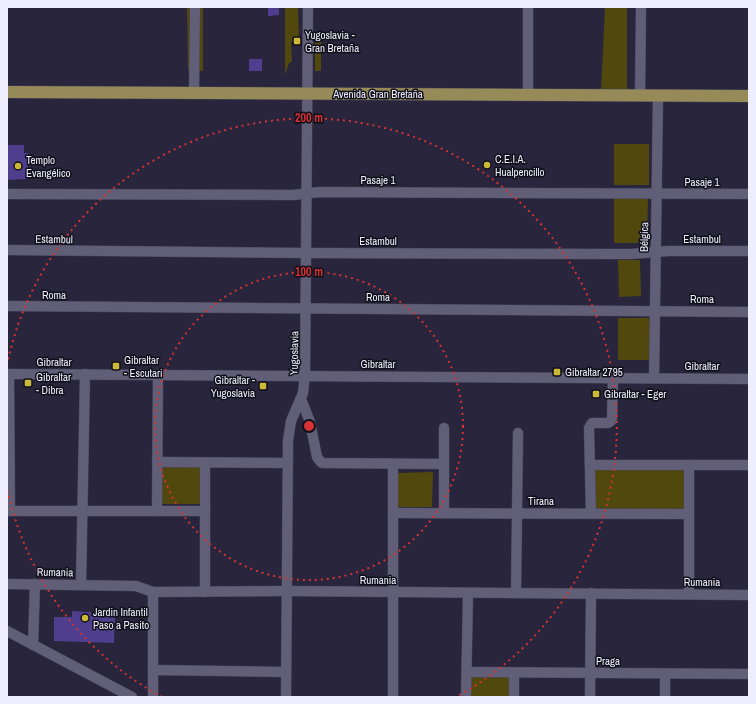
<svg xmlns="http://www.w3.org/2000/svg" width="756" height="704" font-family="'Archivo Narrow',sans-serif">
  <rect width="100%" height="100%" fill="#28253c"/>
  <g fill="#51480e">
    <polygon points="187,7 203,7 203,71 188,70"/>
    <polygon points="285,7 298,7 299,42 291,42 292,62 289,63 285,75"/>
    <polygon points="605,7 627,7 627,91 601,91"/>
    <rect x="315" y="33" width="6" height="38"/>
    <rect x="614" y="144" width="35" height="41"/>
    <polygon points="614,198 648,198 647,243 614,243"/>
    <polygon points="618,260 640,260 641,296 619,297"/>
    <polygon points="618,318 653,318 652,360 618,360"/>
    <polygon points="160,466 202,467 202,504 160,504"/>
    <polygon points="595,467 685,468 684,511 594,509"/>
    <polygon points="433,472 432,507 397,507 397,473"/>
    <polygon points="468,676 509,677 509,697 467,697"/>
  </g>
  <g fill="#4f3e8d">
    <polygon points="268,7 279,7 279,15 268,16"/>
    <rect x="249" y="59" width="13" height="12"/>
    <polygon points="7,145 24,145 24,153 28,153 28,179 7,180"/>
    <polygon points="72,611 91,612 91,616 115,617 114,643 54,641 54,617 72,617"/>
  </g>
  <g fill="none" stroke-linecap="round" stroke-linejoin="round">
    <g stroke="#464357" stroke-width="11">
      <g id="minor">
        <polyline points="194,93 195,7"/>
        <polyline points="528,95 528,7"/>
        <polyline points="640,95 641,7"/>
        <polyline points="7,194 293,195 319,192 749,194"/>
        <polyline points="7,250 306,253 617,254 631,254 668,251 749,251"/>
        <polyline points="7,306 749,312"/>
        <polyline points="7,374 749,379"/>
        <polyline points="9,374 10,511"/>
        <polyline points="654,378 658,96"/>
        <polyline points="301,399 310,422 317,457 320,461 322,463 444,464"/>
        <polyline points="444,428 444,513"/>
        <polyline points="157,462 288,463"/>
        <polyline points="590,465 749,465"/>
        <polyline points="689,465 689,594"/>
        <polyline points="7,511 205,511"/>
        <polyline points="157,511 158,375"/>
        <polyline points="393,513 689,514"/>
        <polyline points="591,513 589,428 592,423 608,423 611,421 612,418 613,378"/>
        <polyline points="7,584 136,586 153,592 287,591 749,595"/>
        <polyline points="81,585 85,374"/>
        <polyline points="205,592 205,463"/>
        <polyline points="516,593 518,433"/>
        <polyline points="7,631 132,697"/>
        <polyline points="33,645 35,584"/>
        <polyline points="153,670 286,672"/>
        <polyline points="467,672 749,674"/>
        <polyline points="514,673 514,697"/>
        <polyline points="153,697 153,592"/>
        <polyline points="286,697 288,441 291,421 303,393 305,375 308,7"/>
        <polyline points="393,697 393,464"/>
        <polyline points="466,697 468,593"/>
        <polyline points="590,697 591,593"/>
        <polyline points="665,697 665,674"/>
      </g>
    </g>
    <g stroke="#464357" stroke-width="13">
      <polyline id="major" points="7,92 749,96"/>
    </g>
    <use href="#minor" stroke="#615e78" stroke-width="10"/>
    <use href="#major" stroke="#968b58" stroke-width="12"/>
  </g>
  <g fill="none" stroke="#d73233" stroke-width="2" stroke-dasharray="2 4">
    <circle cx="309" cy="426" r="154"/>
    <path d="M162 697A308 308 0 0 1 7 487M7 365A308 308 0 1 1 456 697"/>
  </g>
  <g fill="#ccb938" stroke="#11101a" stroke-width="1.5">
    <rect x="293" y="37" width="8" height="8" rx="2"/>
    <circle cx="487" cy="165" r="4"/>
    <circle cx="18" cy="166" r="4"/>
    <rect x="112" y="362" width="8" height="8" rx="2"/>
    <rect x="553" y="368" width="8" height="8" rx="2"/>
    <rect x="24" y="379" width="8" height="8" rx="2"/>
    <rect x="259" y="382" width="8" height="8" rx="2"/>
    <rect x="592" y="390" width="8" height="8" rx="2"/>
    <circle cx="85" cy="618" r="4"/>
  </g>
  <g text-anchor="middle" stroke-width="3" stroke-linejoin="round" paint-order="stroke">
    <g font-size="11" fill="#efeefe" stroke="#11101a" text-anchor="start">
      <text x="305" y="39">Yugoslavia -<tspan x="305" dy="13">Gran Bretaña</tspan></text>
      <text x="495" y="163">C.E.I.A.<tspan x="495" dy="13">Hualpencillo</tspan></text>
      <text x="26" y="164">Templo<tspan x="26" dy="13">Evangélico</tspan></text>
      <text x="124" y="364">Gibraltar<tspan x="124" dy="13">- Escutari</tspan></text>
      <text x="565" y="376">Gibraltar 2795</text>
      <text x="36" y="381">Gibraltar<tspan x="36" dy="13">- Dibra</tspan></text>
      <text x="255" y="384" text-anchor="end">Gibraltar -<tspan x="255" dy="13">Yugoslavia</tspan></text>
      <text x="604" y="398">Gibraltar - Eger</text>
      <text x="93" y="616">Jardin Infantil<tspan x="93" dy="13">Paso a Pasito</tspan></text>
    </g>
    <g font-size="11" fill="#efeefe" stroke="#11101a">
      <text x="378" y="98">Avenida Gran Bretaña</text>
      <text x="378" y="184">Pasaje 1</text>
      <text x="702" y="186">Pasaje 1</text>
      <text transform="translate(644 237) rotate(-89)" y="4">Bélgica</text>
      <text transform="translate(54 239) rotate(1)" y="4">Estambul</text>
      <text x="702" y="243">Estambul</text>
      <text x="378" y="245">Estambul</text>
      <text x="54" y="299">Roma</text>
      <text x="378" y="301">Roma</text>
      <text x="702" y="303">Roma</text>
      <text transform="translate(294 353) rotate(-89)" y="4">Yugoslavia</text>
      <text x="54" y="366">Gibraltar</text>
      <text x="378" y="368">Gibraltar</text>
      <text x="702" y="370">Gibraltar</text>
      <text x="541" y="505">Tirana</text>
      <text transform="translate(55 572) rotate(1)" y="4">Rumania</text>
      <text x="378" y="584">Rumania</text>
      <text x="702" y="586">Rumania</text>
      <text x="608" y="665">Praga</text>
    </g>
  </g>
  <circle cx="309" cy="426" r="6" fill="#d73233" stroke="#11101a" stroke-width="2"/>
  <g font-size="12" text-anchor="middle" font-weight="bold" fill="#d73233" stroke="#11101a" stroke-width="3" stroke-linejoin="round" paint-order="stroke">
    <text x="309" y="122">200 m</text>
    <text x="309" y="276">100 m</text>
  </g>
  <rect width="756" height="704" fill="none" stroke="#efeefe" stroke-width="16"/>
</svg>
